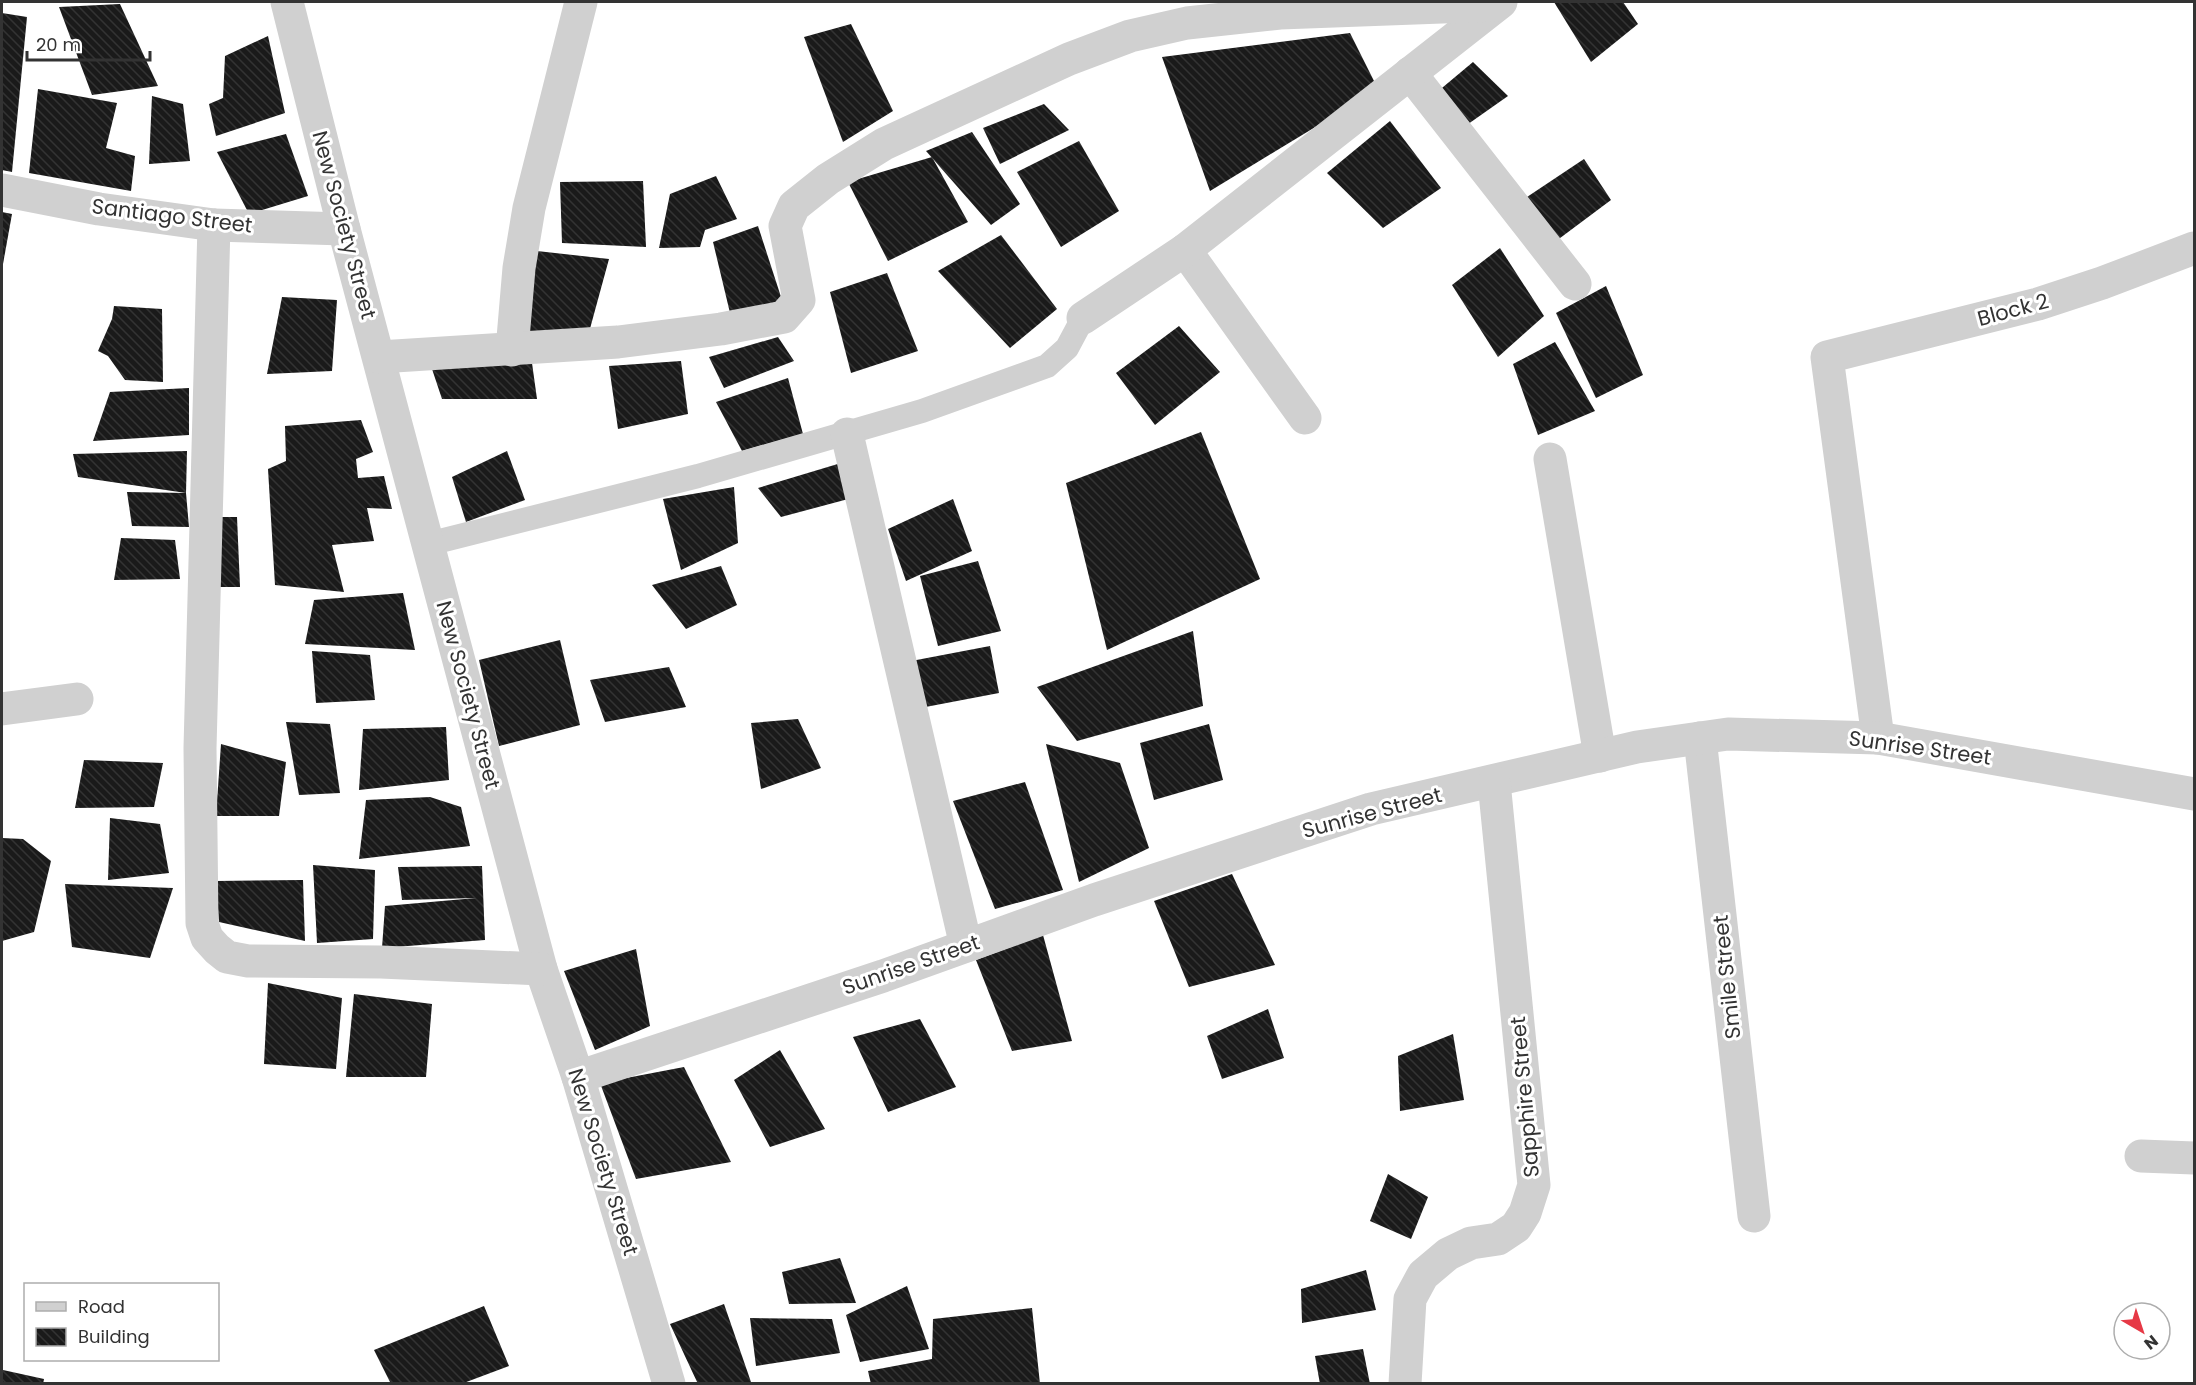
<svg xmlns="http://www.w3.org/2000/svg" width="2196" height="1385" font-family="Poppins,sans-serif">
  <defs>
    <pattern id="building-back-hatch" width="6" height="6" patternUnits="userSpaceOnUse" patternTransform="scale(1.5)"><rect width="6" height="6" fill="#1a1a1a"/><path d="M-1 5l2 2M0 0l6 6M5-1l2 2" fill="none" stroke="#333"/></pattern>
  </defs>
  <rect width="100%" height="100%" fill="#fff"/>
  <g fill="url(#building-back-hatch)">
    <polygon points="1554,2 1623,2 1638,24 1591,62"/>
    <polygon points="120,4 158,86 92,95 59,7"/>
    <polygon points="2,13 27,17 12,172 2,170"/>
    <polygon points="851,24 893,111 843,142 804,37"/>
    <polygon points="1350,33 1378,89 1210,191 1162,57"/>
    <polygon points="268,36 285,113 216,136 209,104 223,98 225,56"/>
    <polygon points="1473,62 1508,96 1444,141 1424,103"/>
    <polygon points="38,89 117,103 106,148 135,156 131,191 29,173"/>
    <polygon points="152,96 183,104 190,161 149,164"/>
    <polygon points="1044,104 1069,130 1000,164 983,128"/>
    <polygon points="1390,121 1441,188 1383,228 1327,173"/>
    <polygon points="972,132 1020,204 991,225 926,151"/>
    <polygon points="286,134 308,196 249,214 217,152"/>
    <polygon points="1079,141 1119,211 1061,247 1017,172"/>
    <polygon points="932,157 968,222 888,261 848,182"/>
    <polygon points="1584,159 1611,200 1536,256 1506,211"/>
    <polygon points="716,176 737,219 705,230 700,247 659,248 670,194"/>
    <polygon points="643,181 646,247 562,243 560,182"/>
    <polygon points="2,212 12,214 3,264 2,263"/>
    <polygon points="758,226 782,300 731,317 713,242"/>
    <polygon points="1001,235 1057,309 1010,348 938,271"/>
    <polygon points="1500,248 1544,316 1498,357 1452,285"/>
    <polygon points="537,251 609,259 588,336 524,341"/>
    <polygon points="887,273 918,351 851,373 830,292"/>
    <polygon points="1606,286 1643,375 1596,398 1556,313"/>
    <polygon points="282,297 337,300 332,371 267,374"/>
    <polygon points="114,306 162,309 163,382 125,380 108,356 98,351 112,319"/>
    <polygon points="1179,326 1220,372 1155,425 1116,373"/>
    <polygon points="778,337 794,361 724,388 709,357"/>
    <polygon points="1555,342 1595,411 1538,435 1513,364"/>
    <polygon points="681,361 688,414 618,429 609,366"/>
    <polygon points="532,363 537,399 442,399 431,366"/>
    <polygon points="788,378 803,434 742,451 716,402"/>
    <polygon points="189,388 189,435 93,441 110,392"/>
    <polygon points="361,420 373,452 356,459 358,478 384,476 392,509 367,508 374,541 332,545 344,592 275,585 268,469 286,461 285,426"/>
    <polygon points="1201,432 1260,579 1107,650 1066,483"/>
    <polygon points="187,451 186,493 78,477 73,454"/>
    <polygon points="507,451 525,500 466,522 452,477"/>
    <polygon points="841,463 852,498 781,517 758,488"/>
    <polygon points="734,487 738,543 681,570 663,499"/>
    <polygon points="127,492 186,493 189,527 132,526"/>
    <polygon points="953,499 972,551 906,581 888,529"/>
    <polygon points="222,517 237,517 240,587 207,587"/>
    <polygon points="121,538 175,540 180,579 114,580"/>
    <polygon points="978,561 1001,631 938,646 920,576"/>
    <polygon points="721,566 737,605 686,629 652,585"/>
    <polygon points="403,593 415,650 305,644 314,600"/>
    <polygon points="1193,631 1203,706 1077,741 1037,687"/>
    <polygon points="560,640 580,725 499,746 479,660"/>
    <polygon points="990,646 999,693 915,709 906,662"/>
    <polygon points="312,651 370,655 375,700 316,703"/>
    <polygon points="669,667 686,707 605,722 590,680"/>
    <polygon points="798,719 821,768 761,789 751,723"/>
    <polygon points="286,722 330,724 340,793 299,795"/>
    <polygon points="1209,724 1223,780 1154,800 1140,743"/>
    <polygon points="446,727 449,780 359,790 363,729"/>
    <polygon points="221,744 286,762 279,816 216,816"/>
    <polygon points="1046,744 1120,763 1149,848 1079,882"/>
    <polygon points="84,760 163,763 154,807 75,808"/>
    <polygon points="1025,782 1063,890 995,909 953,801"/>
    <polygon points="430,797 461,807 470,846 359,859 366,800"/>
    <polygon points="110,818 160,824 169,873 108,880"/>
    <polygon points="2,838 23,839 51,861 34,932 2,941"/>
    <polygon points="313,865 375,870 373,939 317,943"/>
    <polygon points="482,866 485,940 382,948 385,906 476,898 402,900 398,867"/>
    <polygon points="1232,874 1275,965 1189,987 1154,901"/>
    <polygon points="303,880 305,941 219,922 216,881"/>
    <polygon points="65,884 173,888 150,958 72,947"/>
    <polygon points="1043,935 1072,1041 1012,1051 976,960"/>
    <polygon points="636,949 650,1026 595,1050 564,971"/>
    <polygon points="268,983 342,998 336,1069 264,1064"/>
    <polygon points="354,994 432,1004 426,1077 346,1077"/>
    <polygon points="1268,1009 1284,1058 1222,1079 1207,1036"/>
    <polygon points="920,1019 956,1087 888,1112 853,1037"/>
    <polygon points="1453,1034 1464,1100 1400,1111 1398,1056"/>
    <polygon points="780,1050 825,1129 770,1147 734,1080"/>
    <polygon points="684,1067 731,1162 636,1179 600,1083"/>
    <polygon points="1388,1174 1428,1197 1411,1239 1370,1221"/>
    <polygon points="840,1258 856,1303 789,1304 782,1272"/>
    <polygon points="1366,1270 1376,1310 1302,1323 1301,1289"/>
    <polygon points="907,1286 929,1349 860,1362 846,1315"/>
    <polygon points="724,1304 751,1382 698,1384 670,1324"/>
    <polygon points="484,1306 509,1366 461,1384 391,1384 374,1350"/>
    <polygon points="1032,1308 1040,1384 871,1384 868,1371 932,1359 933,1319"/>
    <polygon points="750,1318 832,1319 840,1353 756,1366"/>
    <polygon points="1363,1349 1370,1384 1320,1384 1315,1356"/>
    <polygon points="3,1370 44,1379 43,1384 2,1384"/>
  </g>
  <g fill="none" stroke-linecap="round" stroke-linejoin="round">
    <polyline stroke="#d0d0d0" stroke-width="24" points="428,544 698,476 922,411 1047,366 1067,348 1083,318"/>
    <g stroke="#d0d0d0" stroke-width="33">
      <polyline points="287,2 344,229 541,969 578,1077 669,1384"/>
      <polyline points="1410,73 1575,284"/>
      <polyline points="2,190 99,209 214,225 344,229"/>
      <polyline points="214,225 200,748 202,923 207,938 217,949 227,957 248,961 381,962 541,969"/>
      <polyline points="1185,250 1305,418"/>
      <polyline points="1083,318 1185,250 1501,2"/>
      <polyline points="512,350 519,268 529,208 581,2"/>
      <polyline points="379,357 618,342 721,329 784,317 799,300 785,226 794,206 828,179 884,144 1069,59 1130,36 1187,23 1280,13 1496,5"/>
      <polyline points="847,434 966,946"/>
      <polyline points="1550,459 1600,756"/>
      <polyline points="2,709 77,699"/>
      <polyline points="1700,738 1754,1216"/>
      <polyline points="1878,738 1827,357 2038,304 2102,283 2194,248"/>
      <polyline points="578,1077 883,976 1094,900 1371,809 1637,747 1728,734 1878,738 2194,794"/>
      <polyline points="2141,1156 2194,1158"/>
      <polyline points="1405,1384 1410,1299 1423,1275 1448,1254 1471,1243 1498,1239 1516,1227 1525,1213 1534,1185 1494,782"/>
    </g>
  </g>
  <g text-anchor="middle" stroke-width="6" stroke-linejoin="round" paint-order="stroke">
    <g font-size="21" fill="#333" stroke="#fff">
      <text transform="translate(172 216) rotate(7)" y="7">Santiago Street</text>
      <text transform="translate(344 225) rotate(75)" y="7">New Society Street</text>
      <text transform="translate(2013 310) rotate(-15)" y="7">Block 2</text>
      <text transform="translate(468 695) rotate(75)" y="7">New Society Street</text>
      <text transform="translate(1920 748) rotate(8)" y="7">Sunrise Street</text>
      <text transform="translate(1372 813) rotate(-15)" y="7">Sunrise Street</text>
      <text transform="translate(911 965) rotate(-19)" y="7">Sunrise Street</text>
      <text transform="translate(1727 977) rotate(-96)" y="7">Smile Street</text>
      <text transform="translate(1525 1097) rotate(-95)" y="7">Sapphire Street</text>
      <text transform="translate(603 1162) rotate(73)" y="7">New Society Street</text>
    </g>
  </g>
  <rect width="2196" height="1385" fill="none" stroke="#333333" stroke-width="6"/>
  <rect x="24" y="1283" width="195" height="78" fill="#ffffff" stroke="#adadad" stroke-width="1.5"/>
  <rect x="36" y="1302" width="30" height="9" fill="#d0d0d0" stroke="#adadad" stroke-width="1.5"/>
  <text x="78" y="1313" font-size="18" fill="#333333">Road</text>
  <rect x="36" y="1328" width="30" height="18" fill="url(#building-back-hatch)" stroke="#adadad" stroke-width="1.5"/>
  <text x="78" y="1343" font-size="18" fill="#333333">Building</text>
  <g transform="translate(2142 1331) rotate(141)"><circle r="28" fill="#ffffff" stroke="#adadad" stroke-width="1.5"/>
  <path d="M0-4.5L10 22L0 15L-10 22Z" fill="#e63946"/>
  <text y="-9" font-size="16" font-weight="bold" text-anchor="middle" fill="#333333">N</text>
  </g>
  <path d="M27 51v9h123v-9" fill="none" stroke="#333333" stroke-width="3"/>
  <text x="36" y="51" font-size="18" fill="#333333" stroke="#ffffff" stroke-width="4.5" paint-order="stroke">20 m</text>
</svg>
